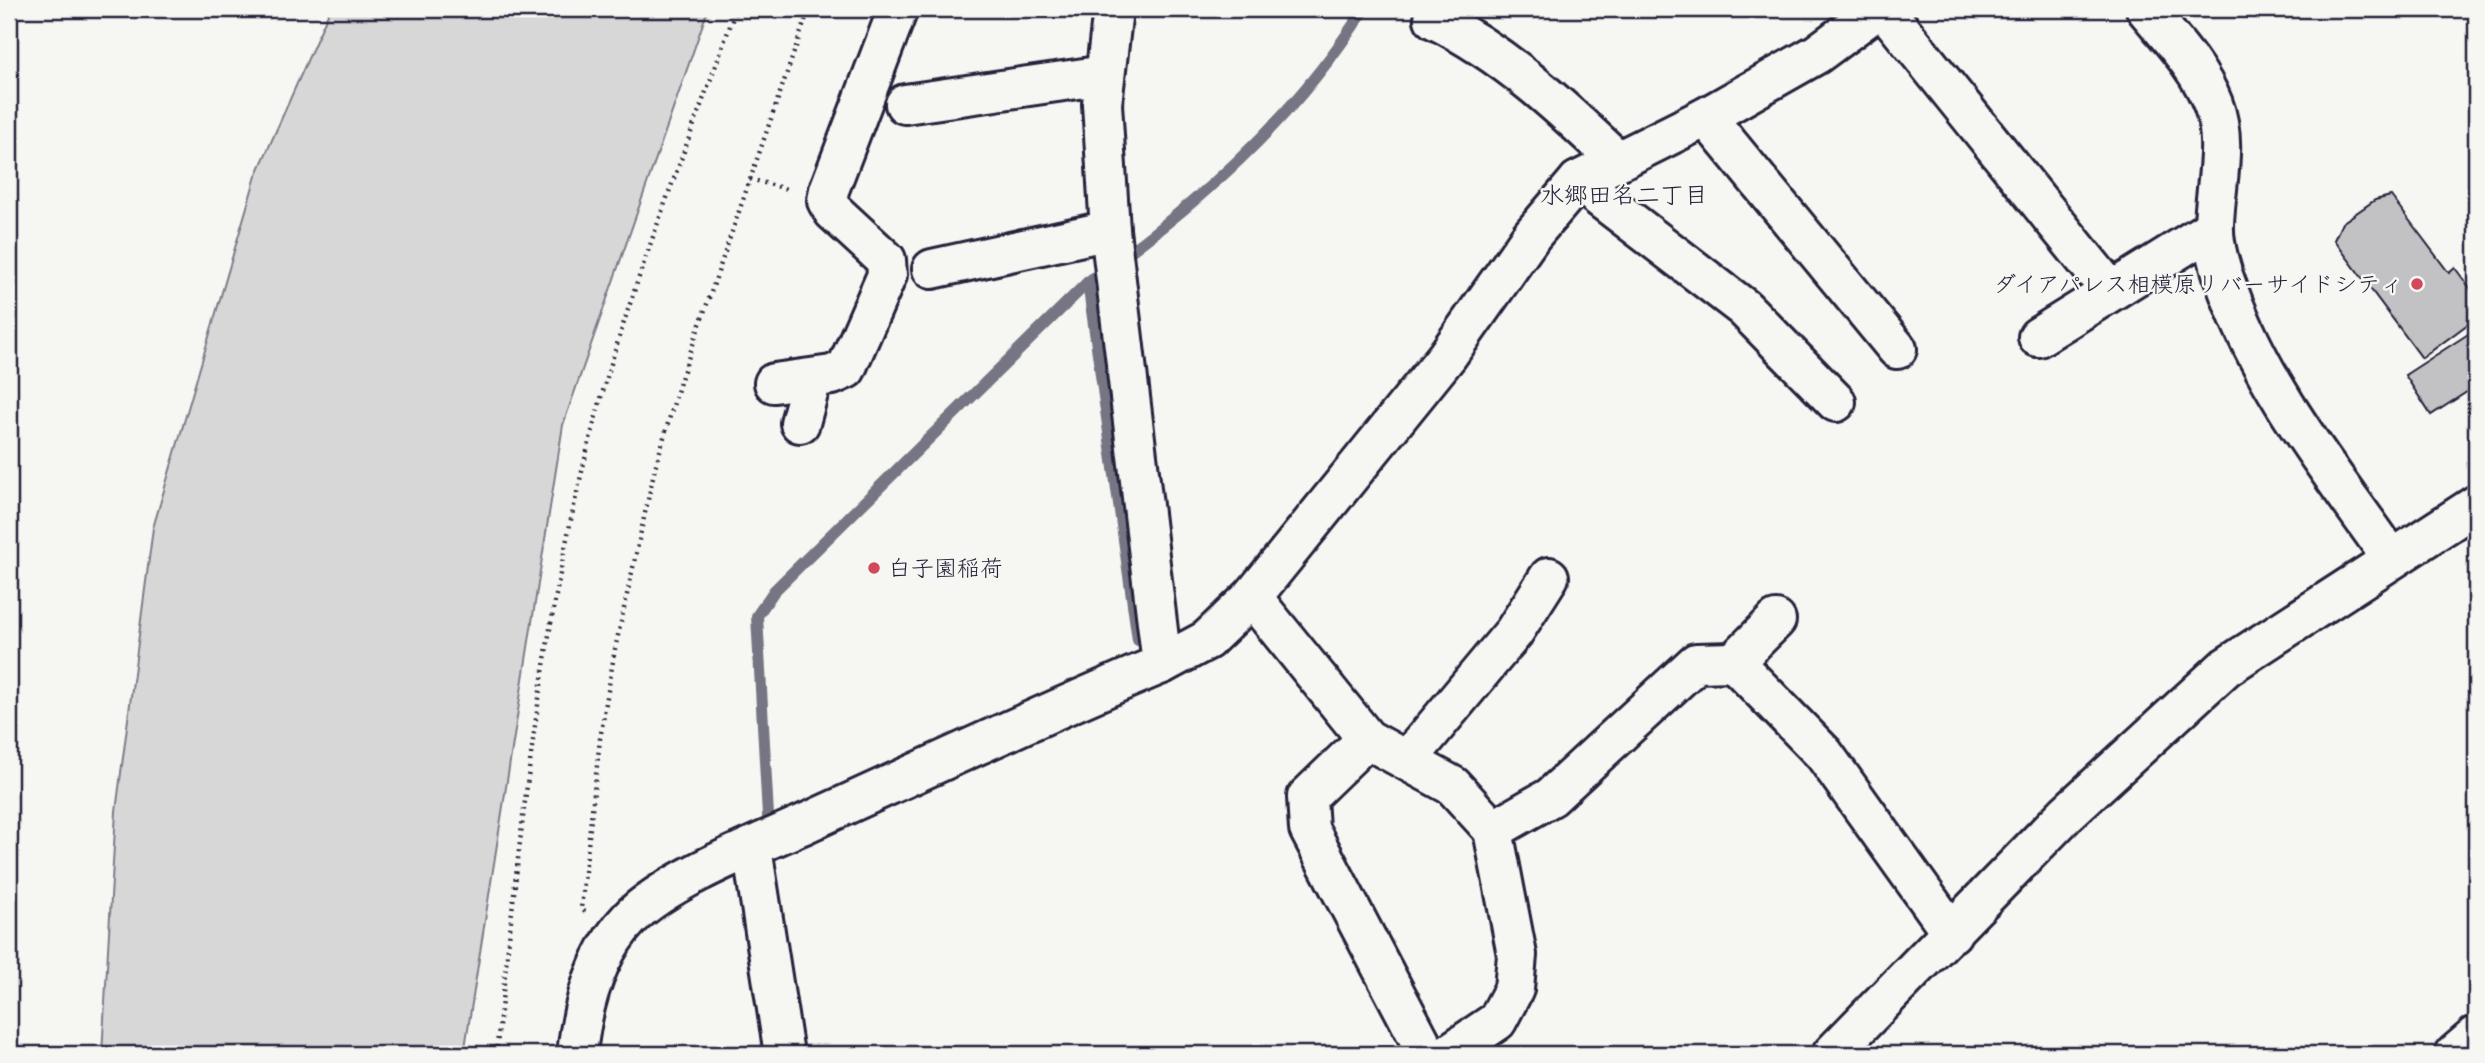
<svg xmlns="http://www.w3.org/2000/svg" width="2485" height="1063" font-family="Mali,'Klee One',sans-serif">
  <rect width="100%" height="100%" fill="#f6f6f2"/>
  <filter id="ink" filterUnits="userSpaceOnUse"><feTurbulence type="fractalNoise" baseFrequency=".0143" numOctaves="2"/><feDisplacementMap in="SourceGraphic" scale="14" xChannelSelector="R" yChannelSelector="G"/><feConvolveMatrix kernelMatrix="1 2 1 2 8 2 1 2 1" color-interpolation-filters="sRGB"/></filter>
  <g filter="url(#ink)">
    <polygon fill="#d7d7d7" stroke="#7c7c89" stroke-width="2" points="330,9 708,9 563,425 464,1054 102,1054 116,811 153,528 256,176"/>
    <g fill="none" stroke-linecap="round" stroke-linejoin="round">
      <g stroke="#757583" stroke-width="12">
        <polyline points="1088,282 1138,640"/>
        <path d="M769 834 757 616 774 591 1088 282C1195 207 1294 120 1364 9"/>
      </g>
    </g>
    <g fill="#c2c2c4" stroke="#22223b" stroke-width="2">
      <polygon points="2391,196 2449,273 2455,268 2476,296 2476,318 2422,358 2334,240 2342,223 2375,200"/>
      <polygon points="2476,329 2476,386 2431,415 2405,375"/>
    </g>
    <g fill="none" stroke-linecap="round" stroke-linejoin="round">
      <g stroke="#22223b" stroke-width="44">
        <g id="minor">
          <polyline points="1113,9 1102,104 1110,230 1162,664"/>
          <polyline points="1884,9 2110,290"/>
          <path d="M2146 9C2170 38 2199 68 2213 104 2228 143 2215 185 2214 225 2213 245 2222 274 2229 292 2265 391 2333 474 2392 559"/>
          <path d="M1434 19C1505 54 1561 107 1618 161"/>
          <polyline points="905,104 1105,75"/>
          <polyline points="1706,117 1897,349"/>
          <polyline points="1578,181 1744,308 1836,402"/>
          <polyline points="932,269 1110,230"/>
          <polyline points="2038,337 2213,228"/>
          <polyline points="774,383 832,375 846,369 887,275 886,260 833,211 827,201 829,190 898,9"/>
          <polyline points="800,423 812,379"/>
          <polyline points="1252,597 1367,739 1453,786 1493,830 1517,955 1514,989 1497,1021 1448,1054"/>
          <polyline points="1734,662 1776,620"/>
          <polyline points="1367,739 1307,797 1309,829 1427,1054"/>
          <polyline points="1408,759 1514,632 1549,577"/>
          <polyline points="1493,830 1551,797 1696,663 1734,662 1824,754 1952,933"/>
          <polyline points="752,848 784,1054"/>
          <path d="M577 1054C582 1007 596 953 630 918 669 878 765 842 817 818 932 766 1046 712 1162 664L1207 640 1252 597 1447 356 1532 235 1578 181 1706 117 1817 54 1878 9"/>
          <polyline points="1832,1054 2066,814 2226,667 2476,505"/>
          <polyline points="2455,1054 2476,1036"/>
        </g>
      </g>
      <g stroke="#22223b" stroke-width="4.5" stroke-dasharray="2 5" stroke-linecap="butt">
        <polyline points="750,179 790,190"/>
        <polyline points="585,912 581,908 600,739 615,649 655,468 680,382 809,9"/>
        <path d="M496 1054C519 853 537 652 586 455 623 303 684 156 736 9"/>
      </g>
      <use href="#minor" stroke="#f6f6f2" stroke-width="38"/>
    </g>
  </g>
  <g fill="#d1495b" stroke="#f6f6f2" stroke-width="2.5">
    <circle cx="2417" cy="284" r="7"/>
    <circle cx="874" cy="568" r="7"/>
  </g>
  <g text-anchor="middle" stroke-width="5" stroke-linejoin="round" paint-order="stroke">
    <g font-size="23" fill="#22223b" stroke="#f6f6f2" text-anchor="end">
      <text x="2403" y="292">ダイアパレス相模原リバーサイドシティ</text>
      <text x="888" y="576" text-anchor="start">白子園稲荷</text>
    </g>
    <g font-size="24" fill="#22223b" stroke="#f6f6f2">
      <text x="1624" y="203">水郷田名二丁目</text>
    </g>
  </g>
  <rect width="2485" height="1063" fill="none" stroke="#f6f6f2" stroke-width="35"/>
  <rect x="18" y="18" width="2450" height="1028" fill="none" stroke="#22223b" stroke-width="2.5" filter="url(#ink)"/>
</svg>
